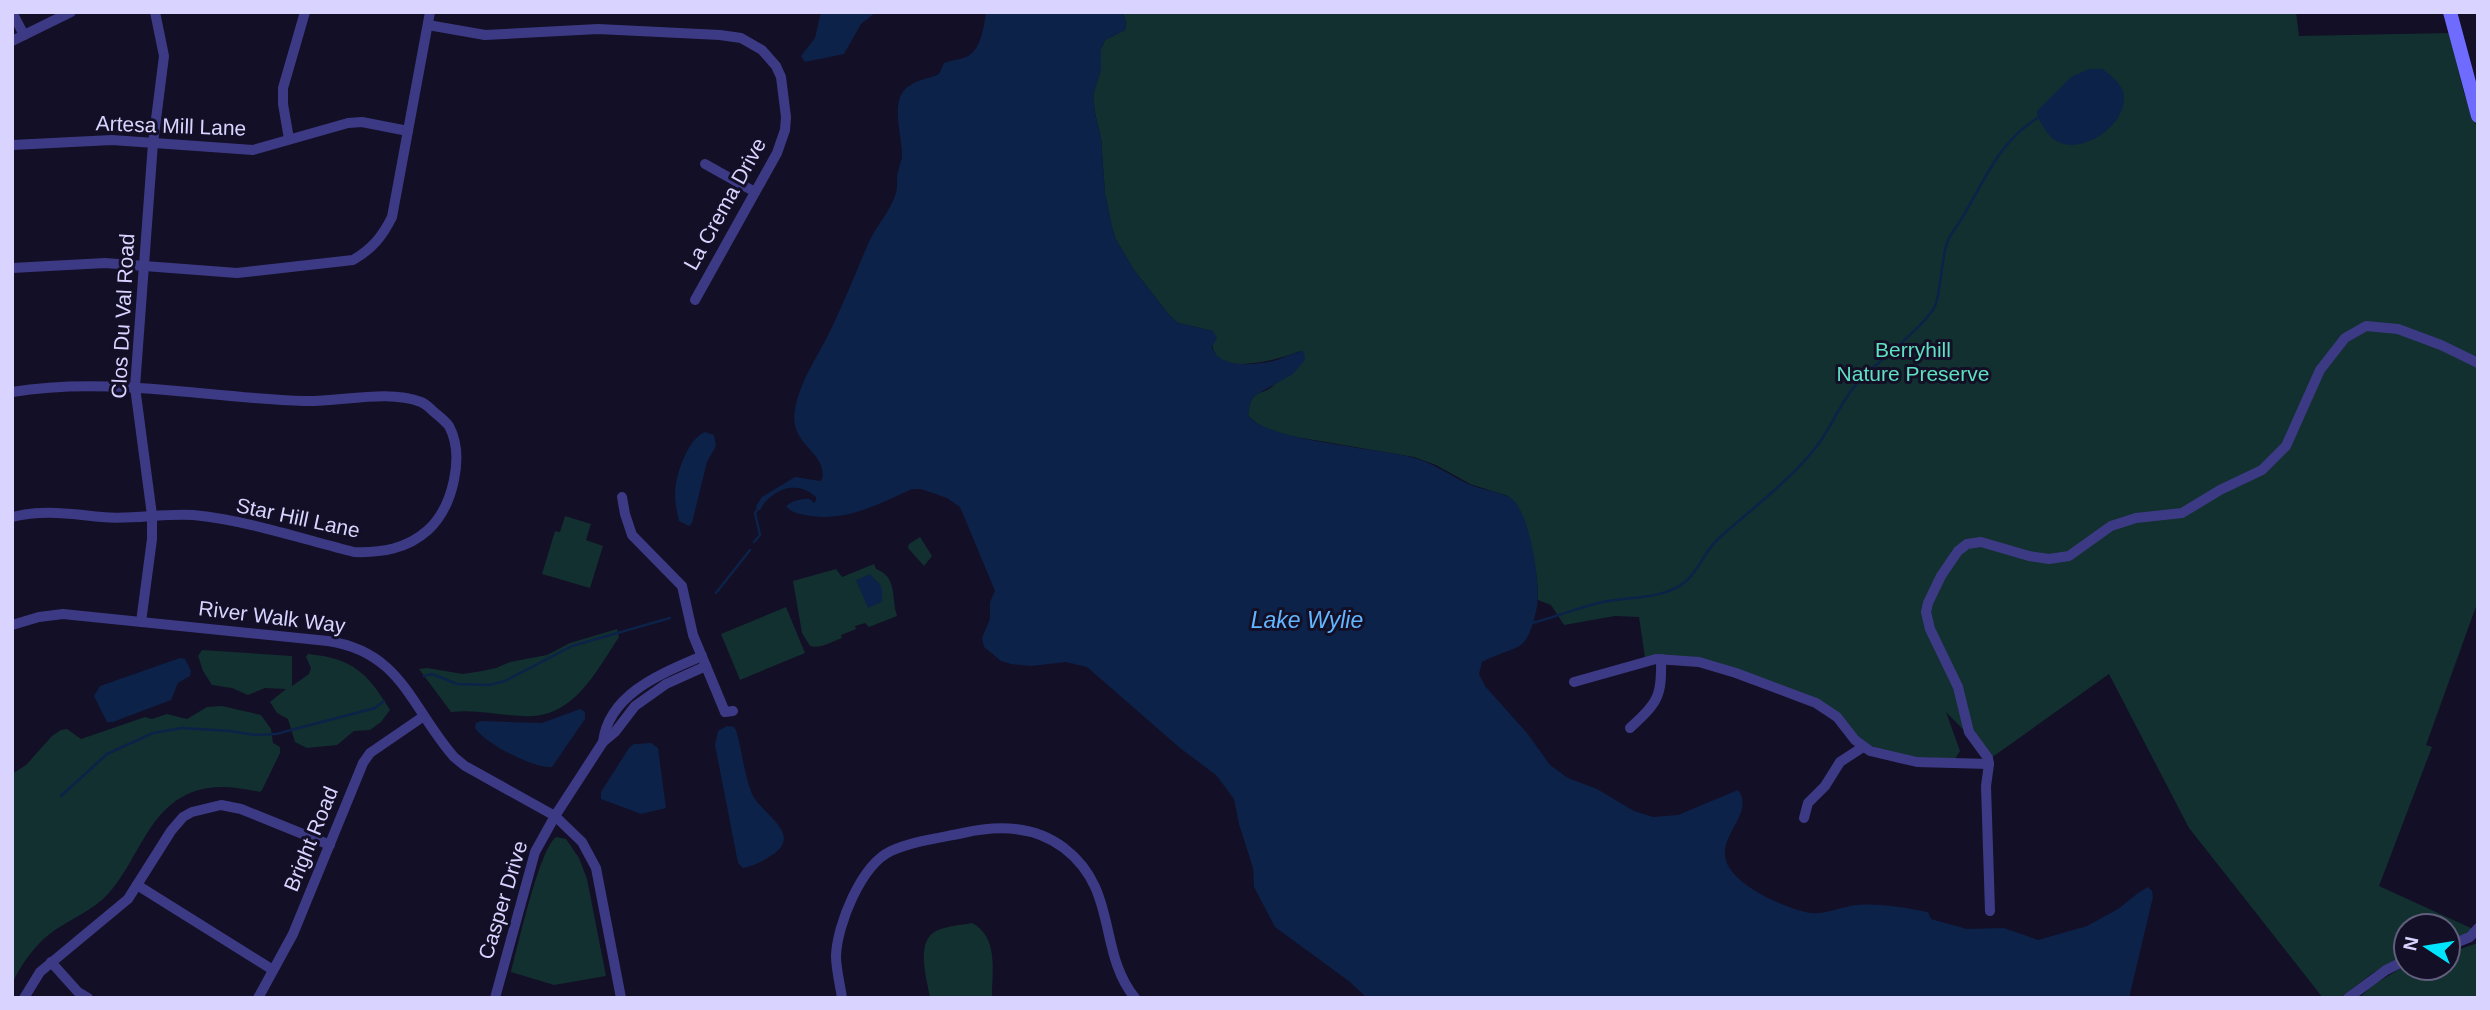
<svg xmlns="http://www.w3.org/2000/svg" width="2490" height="1010" font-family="Helvetica,sans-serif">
  <rect width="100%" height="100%" fill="#130f26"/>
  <g fill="#12302f">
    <path d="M1123 12H2296L2299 36 2449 33 2464 93 2478 131V601L2426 745 2432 747 2379 886 2473 929 2467 935 2448 942V926H2406V955L2374 972 2340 998H2323L2189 828 2109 674 1991 758 1946 712 1960 751 1955 759 1899 756 1860 742 1840 717 1736 670 1645 658 1639 617 1615 616 1564 625 1551 605 1538 600 1537 578 1526 527 1508 496 1470 484 1436 465 1414 457 1290 436 1263 428 1248 416C1251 385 1261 399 1275 384 1284 374 1292 362 1300 351 1283 358 1220 378 1213 348 1212 343 1213 337 1213 331L1178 323 1169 315 1134 270 1115 238 1112 227 1105 194 1101 138 1095 113 1093 95 1101 69V49L1105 40 1125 30 1126 23Z"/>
    <polygon points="565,516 591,524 586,540 603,546 590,588 542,574 555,531 560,532"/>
    <polygon points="920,537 932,556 924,566 908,548 909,544"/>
    <path d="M874 564 876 569C898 577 891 598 897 616L869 627 865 623 855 626 856 629 841 635 842 638C831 642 821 649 810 646L802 633 793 581 836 569 842 577Z"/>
    <polygon points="786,607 805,653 740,680 721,634"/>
    <path d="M617 629 619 637C595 673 573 720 522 716 497 715 476 709 451 712L419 669 427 668 463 674 482 671 496 668 510 662 547 655 570 643Z"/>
    <path d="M202 650 292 656V686L309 674 311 668 306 657 308 654C352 658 368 673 390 710L381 722 370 730 354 731 337 745 307 748 295 742 288 719 277 713 270 702 286 689 265 688 248 695 232 688 212 685 203 671 198 656Z"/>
    <path d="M222 706 261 715 271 729 273 743 280 747V753L262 790 260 792C232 786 207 783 182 797 146 817 135 865 108 894 93 910 73 918 55 930 36 943 21 964 12 984V774L26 765 52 736 61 730 67 729 81 739 145 717 152 719 167 714 187 719 207 707Z"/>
    <path d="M556 837 566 839 579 858 587 879 606 976 554 985 511 972C518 946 539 850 556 837Z"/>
    <path d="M972 923C999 937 992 972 992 998H930C927 978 914 940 938 930 948 926 961 925 972 923Z"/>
    <polygon points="2478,943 2478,998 2359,998 2373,985 2406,965 2406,968 2448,968 2448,953"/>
  </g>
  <g fill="#0c2248">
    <polygon points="821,12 876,12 861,24 844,54 805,62 801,56 815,38"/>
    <path d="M986 12H1123L1126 23 1125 30 1105 40 1101 49V69L1093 95 1095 113 1101 138 1105 194 1112 227 1115 238 1134 270 1169 315 1178 323 1213 331 1217 338 1212 347C1219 370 1259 365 1277 360 1286 357 1294 352 1304 351L1305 360 1293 374 1254 396 1250 403 1248 416C1270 441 1375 448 1411 457 1432 462 1449 475 1468 484 1480 489 1499 492 1509 497 1530 507 1541 586 1537 607 1526 657 1519 643 1482 662L1479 674 1485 686 1527 733 1550 765 1568 778 1597 789 1634 811 1653 817 1678 815 1738 790C1754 811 1723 832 1725 855 1726 883 1786 909 1810 913 1826 915 1842 906 1858 905 1881 903 1905 908 1928 912L1931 919 1967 929 2004 928 2038 940 2087 926 2118 909 2138 893 2148 887 2152 891 2153 897 2129 998H1367L1350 982 1275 927 1254 887 1253 868 1239 824 1234 799 1216 775 1180 748 1087 667 1066 662 1031 666 1011 664 1001 661 984 647 982 638 990 619V602L995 591 960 507 947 498 921 489H912C879 504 848 521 811 516 801 514 792 514 786 506 792 501 802 498 810 499L814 503 816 500V497C797 479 771 489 760 510H757L756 506 762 497 795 477 820 481 822 479C828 451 788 446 795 409 801 378 819 355 832 327 845 300 856 272 868 244 876 226 890 212 896 193 898 186 896 179 898 172 899 167 901 162 902 157 903 136 888 100 909 86 918 79 929 79 939 74L944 63C951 60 959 60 966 57 981 51 984 26 986 12Z"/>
    <path d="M2089 69H2103C2110 75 2118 81 2122 89 2136 123 2070 168 2046 131 2042 124 2037 119 2037 111L2071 77Z"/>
    <path d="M705 432 714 435 716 446 707 462 692 523 689 526 679 521C677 512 675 503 675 494 675 476 688 438 705 432Z"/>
    <path d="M870 574C881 587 883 582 882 602L868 608 856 580Z"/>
    <polygon points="180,658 185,659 191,671 190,676 178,683 171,700 113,722 107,722 94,696 100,686"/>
    <path d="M580 709 585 712V719L552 767C534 769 484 743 475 728L476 723 481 721 542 723Z"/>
    <path d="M727 726 734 727 736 730C742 750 744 774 752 794 760 813 805 834 772 855 763 861 755 866 743 868L738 863 715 745 718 731Z"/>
    <polygon points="651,743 658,748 666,808 641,814 601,799 601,792 629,748 634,744"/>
  </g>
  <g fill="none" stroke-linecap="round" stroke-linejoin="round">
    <g stroke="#0c2248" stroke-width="2.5">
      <polyline points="754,542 760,535 755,513 757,510"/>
      <polyline points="716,593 750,550"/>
      <path d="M1532 623C1556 617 1579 607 1603 602 1628 597 1665 599 1685 582 1699 571 1704 552 1717 540 1751 509 1789 482 1817 446 1833 425 1841 400 1860 380 1876 364 1928 323 1935 306 1941 291 1941 261 1947 243 1950 233 1958 226 1963 216 1985 180 2000 140 2039 117"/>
      <polyline points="424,676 432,674 457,684 489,685 505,681 572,646 670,618"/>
      <polyline points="61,796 107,754 153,733 182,728 230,731 255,735 276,734 375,708 384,701"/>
    </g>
    <g stroke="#3d3a85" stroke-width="10">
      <polyline points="12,12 24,35"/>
      <polyline points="428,25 485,35 598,29 720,35 741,38 762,50 776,66 781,77 786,117 785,130 777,153 695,300"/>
      <polyline points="12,41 71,12"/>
      <polyline points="289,139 283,104 283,88 305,12"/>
      <polyline points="12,145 112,140 253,150 348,123 362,122 408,131"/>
      <polyline points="705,164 755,192"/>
      <path d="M12 268 105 263 237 273 353 260C372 249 382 237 392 217L430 12"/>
      <path d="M12 392C110 376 207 398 304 401 340 402 388 389 421 402 426 404 430 408 434 412 439 416 445 421 449 426 465 456 453 507 428 530 407 549 381 553 354 552 302 539 246 520 193 515 162 513 132 520 102 517 70 514 44 509 12 517"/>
      <polyline points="622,497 625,514 632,535 682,586 693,635 725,712 733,711"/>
      <polyline points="141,622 152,539 152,515 135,387 153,143 164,56 155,12"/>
      <path d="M12 625 39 617 63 614 328 641C402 652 411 708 454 757L465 766 555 816 582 842 596 868 621 998"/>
      <polyline points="1574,682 1656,659 1699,662 1736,673 1816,703 1837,717 1855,740 1870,751 1917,762 1989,764"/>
      <path d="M1630 728C1658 702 1662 697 1661 659"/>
      <path d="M603 742C609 693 663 673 702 656"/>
      <polyline points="1804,818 1808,803 1825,786 1840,762 1863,747"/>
      <polyline points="137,885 273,970"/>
      <polyline points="1990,911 1986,786 1989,764 1988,758 1969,732 1958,687 1930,629 1926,612 1928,603 1941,576 1958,551 1967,544 1981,542 2029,556 2049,559 2069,556 2111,526 2136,518 2182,513 2220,490 2262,470 2286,446 2320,370 2345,338 2366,326 2398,329 2441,345 2478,363"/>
      <polyline points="2448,946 2470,937 2478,928"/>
      <polyline points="51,962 78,992 88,998"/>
      <polyline points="24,998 40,972 128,899 171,831 183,817 192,812 221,805 241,809 330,845"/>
      <polyline points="258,998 293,934 363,763 370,753 424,716"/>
      <polyline points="495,998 535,852 555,816 603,742 615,732 635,706 666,684 706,666"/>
      <path d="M842 998C840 984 836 969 836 956 837 925 861 865 891 851 913 841 939 838 963 833 998 825 1034 825 1064 848 1119 890 1097 951 1135 998"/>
      <polyline points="2348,998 2386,970 2406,960"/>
    </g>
    <polyline stroke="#6f6bff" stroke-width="14" points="2450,12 2478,116"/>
  </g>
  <g text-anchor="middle" stroke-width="6" stroke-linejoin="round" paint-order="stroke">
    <g font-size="21" fill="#d9d4ff" stroke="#130f26">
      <text transform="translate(171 126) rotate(2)" y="7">Artesa Mill Lane</text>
      <text transform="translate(725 204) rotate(-61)" y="7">La Crema Drive</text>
      <text transform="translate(123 316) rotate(-87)" y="7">Clos Du Val Road</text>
      <text transform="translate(298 518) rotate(12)" y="7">Star Hill Lane</text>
      <text transform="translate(272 617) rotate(7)" y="7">River Walk Way</text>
      <text transform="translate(311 839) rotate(-68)" y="7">Bright Road</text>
      <text transform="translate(503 900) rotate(-73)" y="7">Casper Drive</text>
    </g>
    <g font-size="21" fill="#5fe0c0" stroke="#130f26">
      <text x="1913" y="357">Berryhill<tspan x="1913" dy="24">Nature Preserve</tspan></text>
    </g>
    <g font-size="23" font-style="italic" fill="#62b6ff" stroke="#130f26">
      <text x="1307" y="628">Lake Wylie</text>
    </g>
  </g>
  <rect width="2490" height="1010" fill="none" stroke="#d9d4ff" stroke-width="28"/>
  <g transform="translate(2427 947) rotate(282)"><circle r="33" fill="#130f26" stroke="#625e7d" stroke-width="2"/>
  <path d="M0-5L12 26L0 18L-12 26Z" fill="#00e5ff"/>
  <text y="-10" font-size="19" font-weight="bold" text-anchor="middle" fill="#d9d4ff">N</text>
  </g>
</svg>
